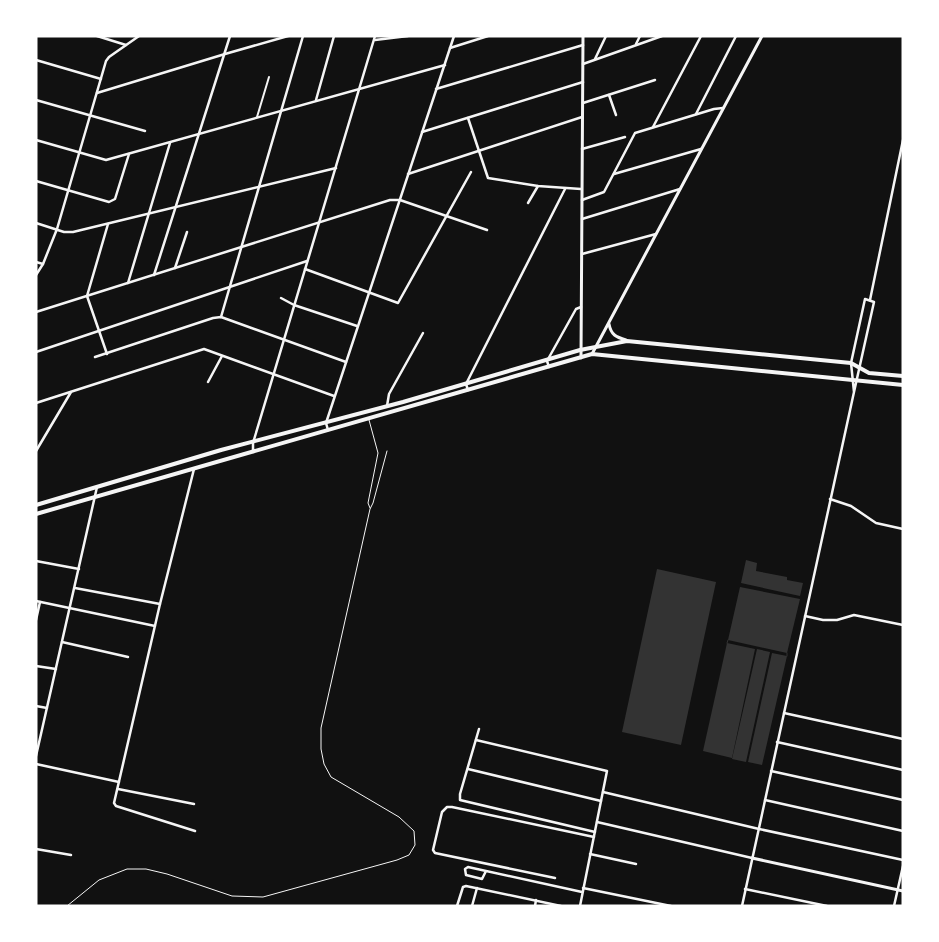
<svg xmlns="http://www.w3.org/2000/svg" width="939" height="942" font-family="'Varela Round',sans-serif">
  <rect width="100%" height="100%" fill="#111"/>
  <g fill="#333">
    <polygon points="746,560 757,563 756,571 787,577 787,580 803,583 800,596 741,583"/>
    <polygon points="657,569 716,582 681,745 622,732"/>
    <polygon points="740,587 800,599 787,653 728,640"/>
    <polygon points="727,643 755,649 732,758 703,751"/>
    <polygon points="757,649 770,652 746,762 732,759"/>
    <polygon points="772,653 787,656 762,765 748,762"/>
  </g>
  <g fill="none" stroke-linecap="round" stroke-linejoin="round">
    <g stroke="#333" stroke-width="1">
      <polyline points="727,643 728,640"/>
      <polyline points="787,656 787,653"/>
    </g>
    <g stroke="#f5f5f5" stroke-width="1">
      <polyline points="369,420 378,453 368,503 370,508"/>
      <polyline points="67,906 99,880 127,869 146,869 167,874 232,896 263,897 397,860 409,855 415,845 414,831 399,817 331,777 324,764 321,749 321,728 370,509 373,503 387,451"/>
    </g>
    <polyline stroke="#f5f5f5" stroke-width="2" points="257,117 269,77"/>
    <g stroke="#f5f5f5" stroke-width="2.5">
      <polyline points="97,36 126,45"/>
      <polyline points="375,40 408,36"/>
      <polyline points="636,44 640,36"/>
      <polyline points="450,48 488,36"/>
      <polyline points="595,59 606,36"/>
      <polyline points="36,60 101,79"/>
      <polyline points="583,64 662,36"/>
      <polyline points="436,89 583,45"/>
      <polyline points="97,93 225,54 288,36"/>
      <polyline points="609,95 616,115"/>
      <polyline points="36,100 145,131"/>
      <polyline points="316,100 334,36"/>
      <polyline points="583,103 655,80"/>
      <polyline points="696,114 736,36"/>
      <polyline points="468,118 488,178 538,186 581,189"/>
      <polyline points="653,127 701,36"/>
      <polyline points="422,132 583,82"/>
      <polyline points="36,140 106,160 445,65"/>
      <polyline points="582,149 625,137"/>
      <polyline points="408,174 582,117"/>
      <polyline points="614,174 701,149"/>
      <polyline points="36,181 109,202 115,199 129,154"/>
      <polyline points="582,200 604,192 635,133 714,109 723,108"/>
      <polyline points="528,203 538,186"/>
      <polyline points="582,219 680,189"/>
      <polyline points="36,223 64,232 73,232 336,168"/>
      <polyline points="582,254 656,234"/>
      <polyline points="36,262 43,264"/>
      <polyline points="175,268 187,232"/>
      <polyline points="305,269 398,303 471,172"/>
      <polyline points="36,275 43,264 57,229 106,61 109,57 139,36"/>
      <polyline points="154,275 230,36"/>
      <polyline points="128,283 170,143"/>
      <polyline points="281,298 294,305 357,326"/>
      <polyline points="870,300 903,140"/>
      <polyline points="36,312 390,200 400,200 487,230"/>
      <polyline points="221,317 303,36"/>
      <polyline points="36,352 307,261"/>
      <polyline points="107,354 87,296 108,224"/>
      <polyline points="95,357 213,318 221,317 346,362"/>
      <polyline points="549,367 547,361 576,309 581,307"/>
      <polyline points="208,382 222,356"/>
      <polyline points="468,390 466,384 565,189"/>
      <polyline points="36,403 204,349 334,396"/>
      <polyline points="387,406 389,394 423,333"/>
      <polyline points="328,430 326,423 454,36"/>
      <polyline points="36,451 71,392"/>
      <polyline points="253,452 253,443 375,36"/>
      <polyline points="194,469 160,604 114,803 116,806 195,831"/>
      <polyline points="830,499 851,506 876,523 903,529"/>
      <polyline points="36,561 79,569"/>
      <polyline points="75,588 160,604"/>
      <polyline points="36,601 155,626"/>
      <polyline points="805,616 823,620 837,620 854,615 903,625"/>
      <polyline points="36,620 40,602"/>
      <polyline points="62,642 128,657"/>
      <polyline points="36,666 56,669"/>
      <polyline points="36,706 47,708"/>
      <polyline points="784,713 903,739"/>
      <polyline points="479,729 460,794 460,800 595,832"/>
      <polyline points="476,740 607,771 580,906"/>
      <polyline points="777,742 903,770"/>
      <polyline points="36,756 97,487"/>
      <polyline points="36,764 119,782"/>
      <polyline points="468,769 601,801"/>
      <polyline points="771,771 903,800"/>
      <polyline points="118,789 194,804"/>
      <polyline points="603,792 759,829 903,860"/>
      <polyline points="765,800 903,831"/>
      <polyline points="597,822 752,858"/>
      <polyline points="36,849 71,855"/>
      <polyline points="590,854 636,864"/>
      <polyline points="486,871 482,879 466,875 465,869 468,867 582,892"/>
      <polyline points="555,878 435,853 433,850 442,812 447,807 452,807 594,837"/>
      <polyline points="583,888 671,906"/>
      <polyline points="745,889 827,906"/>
      <polyline points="457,906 463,887 466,886 561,906"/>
      <polyline points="472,906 477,888"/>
      <polyline points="535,906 536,900"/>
      <polyline points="742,906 854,392 851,363 865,299 874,302 854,392"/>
      <polyline points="894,906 903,866"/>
    </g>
    <g stroke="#f5f5f5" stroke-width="3">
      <path d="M609 324C611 335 616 337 626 340"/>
      <polyline points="592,354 762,36"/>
      <polyline points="581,358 583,36"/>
      <polyline points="752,858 903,891"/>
    </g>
    <g stroke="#f5f5f5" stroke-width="4">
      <polyline points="36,505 221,450 403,402 580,350 627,341 851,363 869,373 903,376"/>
      <polyline points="36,514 592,354 903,385"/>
    </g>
  </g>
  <rect width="939" height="942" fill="none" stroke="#ffffff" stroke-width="75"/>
</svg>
